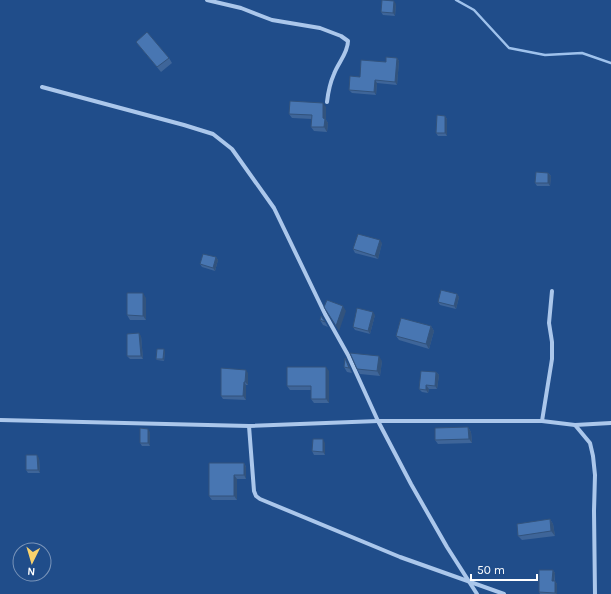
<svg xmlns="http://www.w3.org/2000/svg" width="611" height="594" font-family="Karla,sans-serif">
  <rect width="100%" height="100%" fill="#204d8a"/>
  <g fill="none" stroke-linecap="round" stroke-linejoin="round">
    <polyline stroke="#9fc2ec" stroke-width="2.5" points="456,0 474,10 509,48 545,55 582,53 611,63"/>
    <g stroke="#abc7eb" stroke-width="4">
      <path d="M207 0 241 8 272 20 320 28 341 36 348 41C348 53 338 63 334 74 330 83 328 93 327 102"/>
      <polyline points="42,87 184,125 213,134 232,149 274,208 325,314 348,355 378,421 411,484 447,547 477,594"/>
      <polyline points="0,420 249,426 378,421 542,421 575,425 611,423"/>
      <polyline points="542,421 552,359 552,342 549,323 552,291"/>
      <polyline points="575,425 590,443 593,456 595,475 594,511 595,594"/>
      <polyline points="249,426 254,491 256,496 260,499 400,557 504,594"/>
    </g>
  </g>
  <g fill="#3e6599">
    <polygon points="396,4 395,16 383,15 381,12"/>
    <polygon points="136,42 169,58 172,63 161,72"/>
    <polygon points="397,58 399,61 397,85 377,83 376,95 352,93 349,90 360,77 386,62"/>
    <polygon points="326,107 326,120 328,123 327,132 314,131 311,127 312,119 292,118 289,114"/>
    <polygon points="445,116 447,119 447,136 438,136 436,133"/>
    <polygon points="548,173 551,176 550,186 537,186 535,183"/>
    <polygon points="382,243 378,259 355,253 353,249"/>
    <polygon points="216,257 218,260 215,271 202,267 200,264"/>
    <polygon points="457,294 459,297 456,309 440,305 438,302"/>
    <polygon points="146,298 146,320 130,320 127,315"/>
    <polygon points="375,315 370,334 355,330 353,327"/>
    <polygon points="321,316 324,320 328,327 323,325 320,320"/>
    <polygon points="431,326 434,331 429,349 399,340 396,336"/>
    <polygon points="141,336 143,359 130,359 127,356"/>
    <polygon points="165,351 164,361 157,360 156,359"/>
    <polygon points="382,361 380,376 360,374 357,369"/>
    <polygon points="348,363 352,373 347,372 344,367"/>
    <polygon points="329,371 329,403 314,403 311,399 311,390 290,390 287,386"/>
    <polygon points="436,372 439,375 437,389 429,389 428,393 422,392 419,389"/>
    <polygon points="248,373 248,385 246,385 246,400 223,399 221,396"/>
    <polygon points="468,427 471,432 472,443 438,444 435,440"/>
    <polygon points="150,432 150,446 142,446 140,443"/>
    <polygon points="325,443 325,455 314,455 312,451"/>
    <polygon points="39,458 40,473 28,473 26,470"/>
    <polygon points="244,463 246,467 246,479 237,479 237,500 212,500 209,496"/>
    <polygon points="550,519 553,524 555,536 522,540 518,536"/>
    <polygon points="553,570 555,573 555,581 557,584 557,594 540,594 539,592"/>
  </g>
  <g fill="#32537d">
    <polygon points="394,1 396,4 395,16 393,13"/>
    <polygon points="397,58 399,61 397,85 395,82"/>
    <polygon points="375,80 377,83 376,95 374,92"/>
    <polygon points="323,103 326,107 326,120 328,123 327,132 324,127 323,118"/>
    <polygon points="445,116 447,119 447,136 445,133"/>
    <polygon points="548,173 551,176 550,186 548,183"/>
    <polygon points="380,240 382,243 378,259 375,256"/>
    <polygon points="216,257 218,260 215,271 213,268"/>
    <polygon points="143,293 146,298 146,320 143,316"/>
    <polygon points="457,294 459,297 456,309 454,306"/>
    <polygon points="343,306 346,311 339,331 336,326"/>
    <polygon points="373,312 375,315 370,334 368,331"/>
    <polygon points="431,326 434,331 429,349 426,344"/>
    <polygon points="139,333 141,336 143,359 141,356"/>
    <polygon points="164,349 165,351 164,361 163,359"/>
    <polygon points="379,356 382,361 380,376 377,371"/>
    <polygon points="345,358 348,363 352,373 349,368"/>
    <polygon points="326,367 329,371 329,403 326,399"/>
    <polygon points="246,370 248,373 248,385 245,382"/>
    <polygon points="436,372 439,375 437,389 435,386"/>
    <polygon points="244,382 246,385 246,400 243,396"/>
    <polygon points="426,385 429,389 428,393 426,390"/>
    <polygon points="468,427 471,432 472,443 469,439"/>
    <polygon points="148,429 150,432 150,446 148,443"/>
    <polygon points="323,439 325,443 325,455 323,452"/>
    <polygon points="37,455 39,458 40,473 38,470"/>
    <polygon points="244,463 246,467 246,479 244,475"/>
    <polygon points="234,475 237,479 237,500 234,496"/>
    <polygon points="550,519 553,524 555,536 551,531"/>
    <polygon points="553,570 555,573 554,584 552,581"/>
    <polygon points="555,581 557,584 557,594 556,594 555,593"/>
  </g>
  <g fill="#4876b2" stroke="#32537d">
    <polygon points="382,0 394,1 393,13 381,12"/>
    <polygon points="147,32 169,58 157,67 136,42"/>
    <polygon points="386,57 397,58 395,82 375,80 374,92 349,90 350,76 360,77 361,60 386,62"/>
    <polygon points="290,101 323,103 323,118 325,119 324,127 311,127 312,115 289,114"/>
    <polygon points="437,115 445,116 445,133 436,133"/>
    <polygon points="536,172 548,173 548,183 535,183"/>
    <polygon points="358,234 380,240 375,256 353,249"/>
    <polygon points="203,254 216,257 213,268 200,264"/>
    <polygon points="441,290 457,294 454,306 438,302"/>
    <polygon points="127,293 143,293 143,316 127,315"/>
    <polygon points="327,300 343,306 336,326 324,307"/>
    <polygon points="357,308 373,312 368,331 353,327"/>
    <polygon points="321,316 325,322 320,320"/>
    <polygon points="401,318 431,326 426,344 396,336"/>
    <polygon points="139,333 141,356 127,356 127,334"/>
    <polygon points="157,349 164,349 163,359 156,359"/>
    <polygon points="350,353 379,356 377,371 357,369"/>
    <polygon points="345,358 349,368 344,367"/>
    <polygon points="287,367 326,367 326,399 311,399 311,386 287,386"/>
    <polygon points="221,368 246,370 245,382 244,382 243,396 221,396"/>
    <polygon points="421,371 436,372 435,386 426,385 426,390 419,389"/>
    <polygon points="468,427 469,439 435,440 435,428"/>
    <polygon points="140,428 148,429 148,443 140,443"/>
    <polygon points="313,439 323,439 323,452 312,451"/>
    <polygon points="26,455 37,455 38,470 26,470"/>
    <polygon points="209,463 244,463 244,475 234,475 234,496 209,496"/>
    <polygon points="550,519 551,531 518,536 517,524"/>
    <polygon points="539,570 553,570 552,581 555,581 555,593 539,592"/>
  </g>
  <g transform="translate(32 562) rotate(185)"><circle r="19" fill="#204d8a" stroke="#7994b9"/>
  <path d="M0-3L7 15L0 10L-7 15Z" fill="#f9d26c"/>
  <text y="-6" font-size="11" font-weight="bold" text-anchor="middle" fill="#ffffff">N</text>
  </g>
  <path d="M471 574v6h66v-6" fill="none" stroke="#ffffff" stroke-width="2"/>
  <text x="477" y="574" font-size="12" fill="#ffffff" stroke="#204d8a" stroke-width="3" paint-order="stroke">50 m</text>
</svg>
